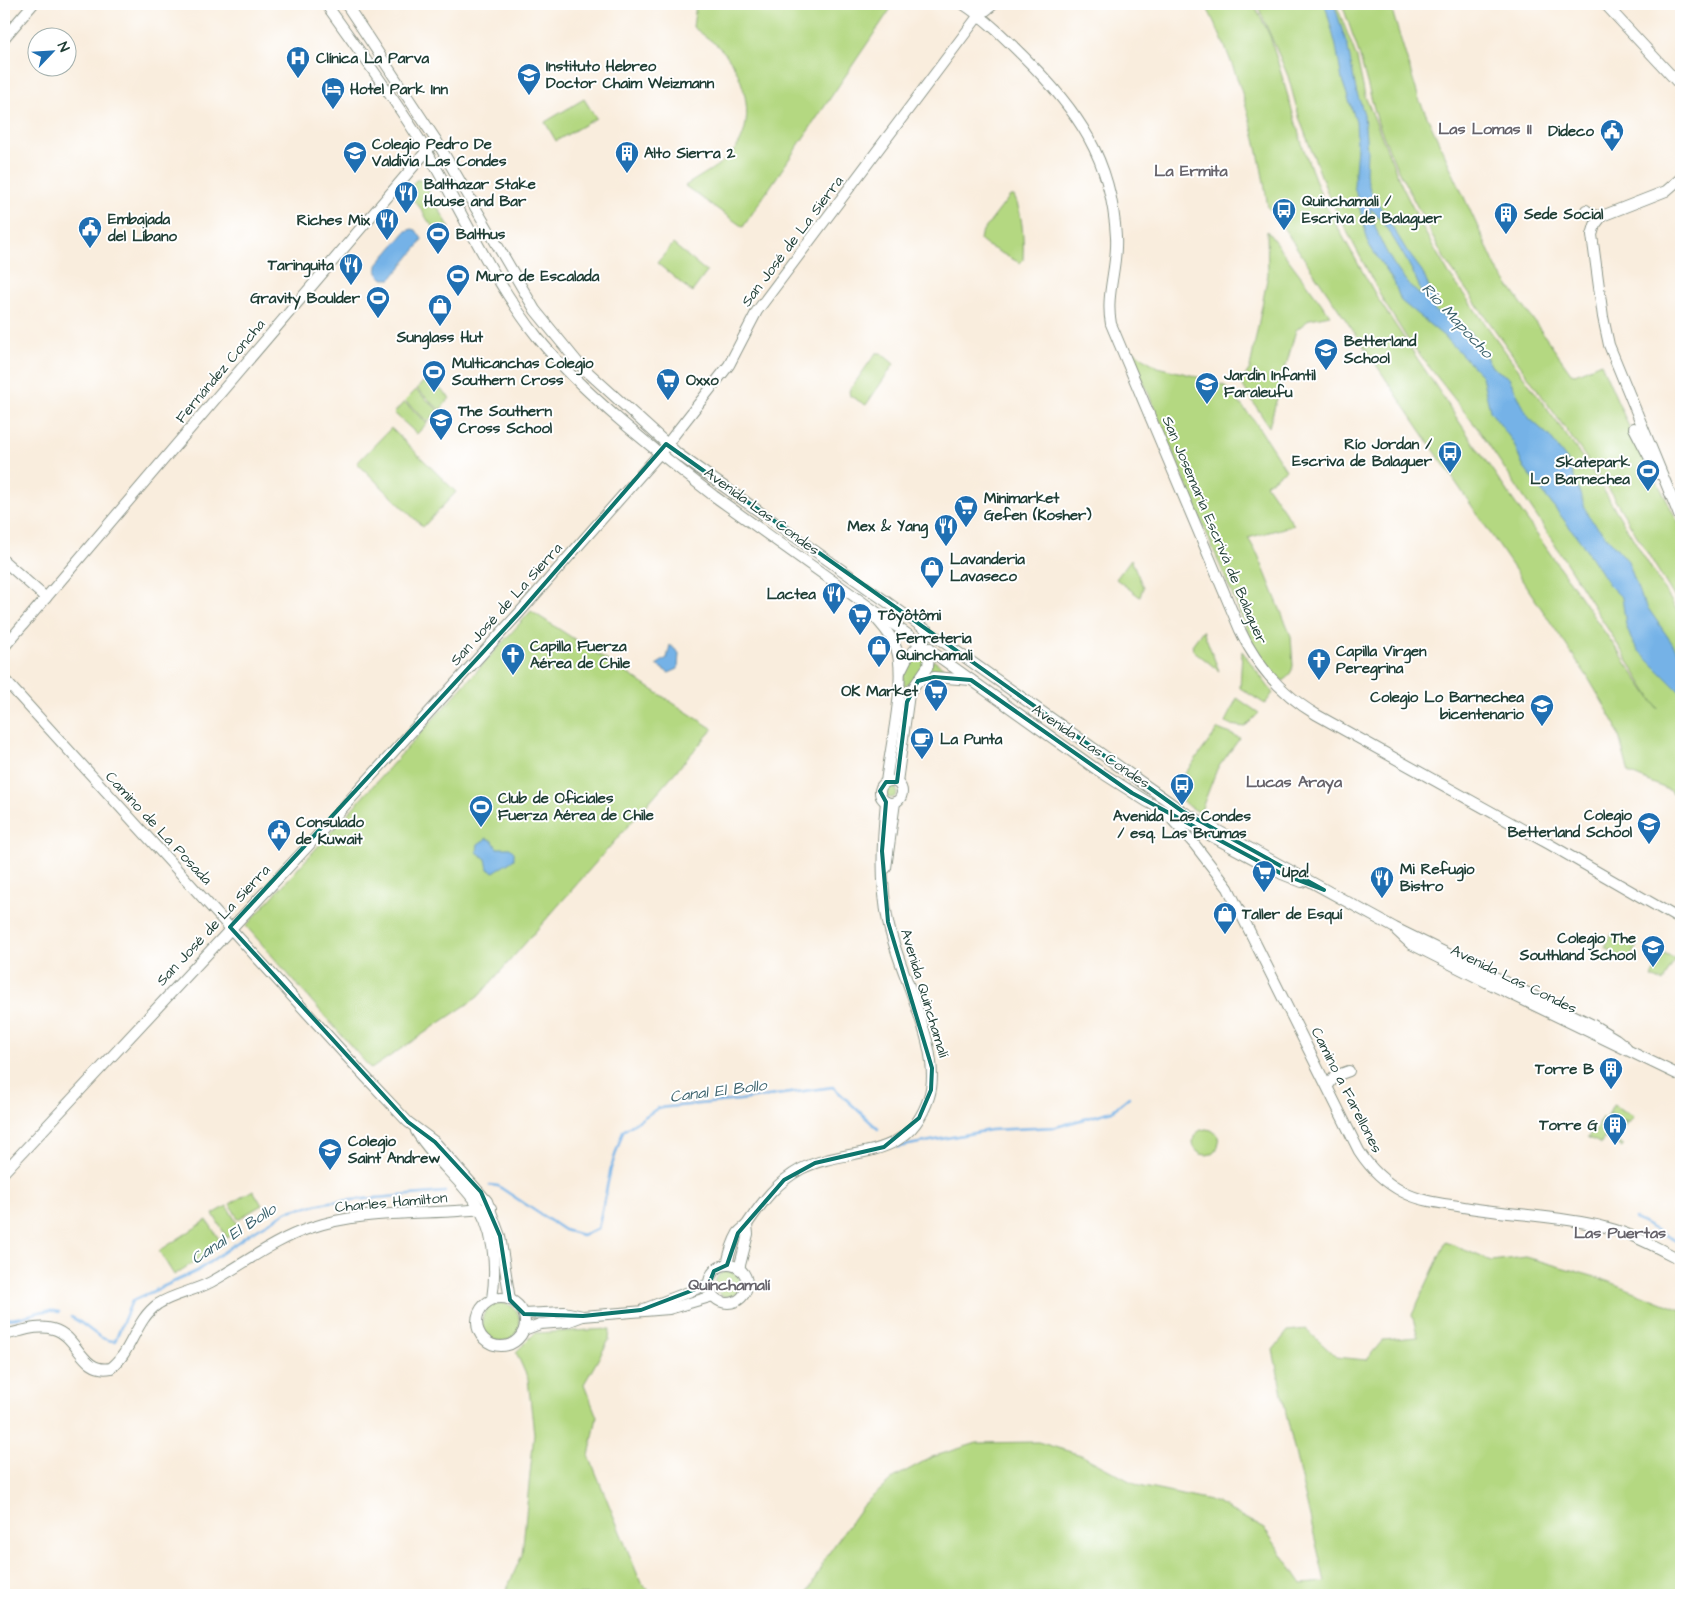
<svg xmlns="http://www.w3.org/2000/svg" width="1685" height="1599" font-family="'Architects Daughter',sans-serif">
  <rect width="100%" height="100%" fill="#fff"/>
  <filter id="ink" filterUnits="userSpaceOnUse"><feTurbulence type="fractalNoise" baseFrequency=".02" numOctaves="2"/><feDisplacementMap in="SourceGraphic" scale="10" xChannelSelector="R" yChannelSelector="G"/><feConvolveMatrix kernelMatrix="1 2 1 2 8 2 1 2 1" color-interpolation-filters="sRGB"/></filter>
  <filter id="wash" filterUnits="userSpaceOnUse"><feTurbulence type="fractalNoise" baseFrequency=".0096" numOctaves="4" result="noise"/><feDisplacementMap in="SourceGraphic" scale="20" xChannelSelector="R" yChannelSelector="G"/><feGaussianBlur stdDeviation="1.12" result="paint"/><feColorMatrix in="noise" values="0 0 0 0 0 0 0 0 0 0 0 0 0 0 0 0 0 1.4 0 .05"/><feComposite in="paint" operator="in"/></filter>
  <g filter="url(#wash)">
    <rect width="100%" height="100%" fill="#f9eddd"/>
    <g fill="#b4d881" stroke="#6a8a5a">
      <path d="M696 4H894L743 227 685 186C700 176 720 166 732 153 758 126 746 76 723 51 714 42 703 35 693 27Z"/>
      <path d="M1205 4H1254L1270 36 1303 147 1324 203 1378 299 1472 441 1658 709 1545 529 1478 429 1408 340 1384 302 1329 197 1300 120 1288 76 1257 4H1336L1357 58 1365 96 1402 186 1427 236 1449 274 1590 468 1681 617V806L1671 791 1629 773 1616 725 1587 676 1274 214 1268 208C1258 137 1238 67 1205 4Z"/>
      <polygon points="1342,4 1390,4 1419,99 1497,269 1571,373 1575,374 1601,363 1629,427 1681,528 1681,608 1609,490 1445,260 1396,166 1378,123 1358,50"/>
      <polygon points="584,99 596,118 556,141 545,122"/>
      <path d="M416 180H422L450 228 442 231C427 227 427 215 417 204 414 200 408 197 404 194Z"/>
      <path d="M1010 196H1014C1023 214 1024 240 1023 260L1020 263 986 245 980 240 981 234Z"/>
      <polygon points="1267,231 1330,315 1310,319 1296,330 1269,427 1241,383 1250,368 1268,274"/>
      <polygon points="673,244 707,272 692,292 657,263"/>
      <polygon points="1135,352 1157,367 1191,375 1225,386 1254,420 1286,470 1266,484 1294,525 1248,538 1258,555 1291,636 1293,666 1291,672 1284,681 1277,677 1255,649 1132,354"/>
      <polygon points="876,353 881,353 894,364 866,405 850,396 849,391"/>
      <polygon points="427,377 450,398 440,410 417,389"/>
      <polygon points="416,390 438,410 428,422 405,401"/>
      <polygon points="404,402 427,423 417,434 394,413"/>
      <polygon points="391,428 456,492 423,527 357,463"/>
      <polygon points="1131,559 1143,587 1140,597 1116,579"/>
      <polygon points="531,611 713,729 478,997 371,1069 246,926"/>
      <polygon points="1203,630 1219,671 1193,650 1192,645"/>
      <polygon points="1242,651 1273,693 1265,704 1240,688"/>
      <path d="M918 654 925 657C925 670 914 680 904 686 900 674 909 661 918 654Z"/>
      <polygon points="933,660 956,677 927,675"/>
      <polygon points="1237,698 1259,713 1245,727 1230,725 1225,722"/>
      <polygon points="1218,729 1240,738 1217,769 1200,813 1170,794"/>
      <circle cx="891" cy="792" r="6"/>
      <polygon points="1612,934 1637,947 1629,961 1605,948"/>
      <polygon points="1664,954 1675,959 1663,982 1652,977"/>
      <polygon points="1613,1105 1634,1116 1629,1123 1609,1113"/>
      <polygon points="1608,1113 1627,1123 1617,1141 1624,1145 1623,1147 1604,1138 1601,1144 1588,1137 1593,1130 1596,1131 1602,1118 1605,1119"/>
      <circle cx="1206" cy="1142" r="13"/>
      <polygon points="253,1190 262,1205 238,1219 230,1204"/>
      <polygon points="227,1206 241,1230 227,1238 213,1214"/>
      <polygon points="207,1220 222,1244 174,1275 159,1251"/>
      <polygon points="1446,1242 1491,1261 1526,1257 1599,1278 1681,1310 1681,1595 807,1595 826,1557 863,1505 895,1477 932,1457 977,1443 1038,1442 1081,1455 1139,1486 1215,1502 1265,1529 1302,1584 1325,1582 1287,1418 1273,1350 1288,1331 1306,1329 1336,1357 1366,1360 1383,1340 1418,1337 1412,1315"/>
      <circle cx="728" cy="1284" r="13"/>
      <circle cx="501" cy="1322" r="19"/>
      <polygon points="610,1329 609,1340 584,1384 597,1417 589,1456 641,1583 653,1595 504,1595 522,1555 534,1434 528,1379 516,1352 535,1333"/>
    </g>
    <g fill="#74b2e7" stroke="#4a788e" fill-rule="evenodd">
      <path d="M1325 4H1334L1348 48 1356 90 1364 114 1367 151 1366 174 1370 190 1407 251 1422 271 1433 297 1434 309 1437 313 1461 324 1475 338 1492 367 1509 378 1529 418 1549 436 1568 461 1588 516 1628 561 1641 598 1681 656V693L1638 650 1631 639 1626 625 1622 598 1609 585 1581 542 1524 468 1513 442 1490 411 1482 376 1446 338 1401 301 1394 282 1369 245 1354 186 1357 145 1356 121 1342 80 1336 46ZM1370 208C1382 217 1423 283 1421 296 1396 275 1377 240 1370 208Z"/>
      <polygon points="412,229 416,230 422,239 419,245 391,279 383,279 377,273 377,265 406,231"/>
      <polygon points="670,645 679,653 678,669 669,673 656,665 667,658"/>
      <path d="M487 838 493 841 497 848H510L514 852V859C510 863 499 868 494 872L488 869 486 859 477 852 478 844Z"/>
    </g>
    <g fill="none" stroke-linecap="round" stroke-linejoin="round">
      <g stroke="#74b2e7" stroke-width="2.5">
        <polyline points="898,1147 990,1130 1056,1127 1112,1111 1129,1097"/>
        <polyline points="490,1185 498,1186 564,1230 582,1235 598,1229 611,1168 623,1131 658,1108 740,1100 833,1087 878,1129"/>
        <polyline points="1635,1219 1681,1243"/>
        <path d="M71 1317C87 1324 97 1341 115 1341L132 1301 197 1271 249 1234 288 1211 329 1202 445 1192"/>
        <path d="M4 1318C22 1322 41 1306 59 1312"/>
      </g>
    </g>
  </g>
  <g filter="url(#ink)">
    <g fill="none" stroke-linecap="round" stroke-linejoin="round">
      <g stroke="#8c9588" stroke-width="12">
        <g id="secondary">
          <path d="M326 4C360 52 395 99 426 150 462 212 493 281 538 338 584 395 656 451 714 496L1096 769 1146 801 1282 874 1302 882"/>
          <polyline points="346,4 436,140 535,310 579,364 678,454 1182,811 1395,928 1593,1025 1616,1039 1626,1047"/>
          <path d="M963 4C986 19 1004 37 1023 56 1077 109 1112 159 1116 237 1118 266 1105 295 1111 324L1240 630C1257 667 1283 695 1317 715L1549 844 1681 920"/>
          <polyline points="1605,4 1681,86"/>
          <polyline points="980,15 994,4"/>
          <polyline points="4,38 33,4"/>
          <polyline points="1681,178 1666,191 1602,216 1595,225 1592,235 1603,317 1609,345 1681,520"/>
          <polyline points="1586,210 1591,215 1602,216"/>
          <polyline points="1634,428 1658,474"/>
          <polyline points="4,561 46,598"/>
          <path d="M872 614C881 624 891 635 896 648 907 677 890 749 886 782"/>
          <polyline points="4,647 436,140"/>
          <polyline points="900,672 907,658 924,640"/>
          <polyline points="4,679 360,1071 408,1122 435,1142 487,1201 500,1236 510,1300"/>
          <polyline points="918,681 934,677 971,680"/>
          <circle cx="891" cy="792" r="11"/>
          <polyline points="897,782 909,694 928,666 930,648"/>
          <path d="M1168 815 1195 845 1228 888 1359 1151C1370 1168 1384 1182 1403 1192 1420 1201 1439 1203 1458 1206 1506 1215 1557 1215 1605 1227 1633 1234 1656 1247 1681 1260"/>
          <polyline points="886,868 895,802"/>
          <polyline points="1397,931 1411,944 1490,984 1681,1076"/>
          <polyline points="1328,1086 1335,1076 1349,1071"/>
          <path d="M416 1131C432 1157 455 1175 473 1199 494 1226 497 1267 492 1299"/>
          <polyline points="4,1172 308,846 520,612 660,453 729,365 757,311 979,15 984,4"/>
          <path d="M727 1265C729 1255 732 1243 738 1233 741 1229 746 1227 748 1223 763 1201 777 1182 801 1169 849 1145 907 1165 929 1097 944 1050 898 972 888 922 880 882 882 842 886 802"/>
          <circle cx="728" cy="1284" r="19"/>
          <polyline points="739,1269 748,1234 747,1225"/>
          <circle cx="501" cy="1322" r="24"/>
          <polyline points="644,1309 709,1284"/>
          <polyline points="524,1314 564,1312 583,1316"/>
          <polyline points="524,1330 540,1324 567,1322 583,1316 669,1309 713,1296"/>
          <path d="M4 1335C20 1332 37 1324 53 1329 79 1336 81 1374 111 1368 132 1352 135 1320 158 1304 174 1294 194 1291 211 1282 244 1264 274 1240 310 1228 368 1208 431 1216 491 1208"/>
        </g>
      </g>
      <use href="#secondary" stroke="#fff" stroke-width="10"/>
    </g>
  </g>
  <path fill="none" stroke="#0f766e" stroke-width="4" stroke-linejoin="round" d="M666 444 1182 811 1324 890 1282 874 1132 793 971 680 934 677 918 681 907 702 897 782H886L880 791 886 802 882 851 888 922 932 1068 931 1090 919 1118 884 1147 815 1163 784 1180 738 1233 727 1265 714 1271 709 1284 641 1310 583 1316 524 1314 510 1300 500 1236 481 1192 435 1142 408 1122 230 927 520 612Z"/>
  <defs>
    <g id="hospital-pin" transform="scale(1.25)"><path d="M0 17L-7.5 6A9.5 9.5 0 1 1 7.5 6Z" fill="#1f6fb2" stroke="#fff"/><path d="M-5-5h3v3.5h4V-5h3V5h-3V1.5h-4V5h-3Z" fill="#fff"/></g>
    <g id="school-pin" transform="scale(1.25)"><path d="M0 17L-7.5 6A9.5 9.5 0 1 1 7.5 6Z" fill="#1f6fb2" stroke="#fff"/><path d="M0-5L7-2L0 1L-7-2ZM-4 1L0 2.5L4 1V4Q0 6-4 4Z" fill="#fff"/></g>
    <g id="hotel-pin" transform="scale(1.25)"><path d="M0 17L-7.5 6A9.5 9.5 0 1 1 7.5 6Z" fill="#1f6fb2" stroke="#fff"/><path d="M-6-4.5h1.5V1H6V5H4.5V3h-9V5H-6ZM-4 0a1.8 1.8 0 1 1 3.6 0ZM.5 0V-2.5h3Q6-2.5 6 0Z" fill="#fff"/></g>
    <g id="civic-pin" transform="scale(1.25)"><path d="M0 17L-7.5 6A9.5 9.5 0 1 1 7.5 6Z" fill="#1f6fb2" stroke="#fff"/><path d="M-.6-6.5H3V-4.5H.6V-3L4-1V1h2V6H-6V1h2V-1L-.6-3ZM-1.2 2.5V6h2.4V2.5Z" fill="#fff"/></g>
    <g id="building-pin" transform="scale(1.25)"><path d="M0 17L-7.5 6A9.5 9.5 0 1 1 7.5 6Z" fill="#1f6fb2" stroke="#fff"/><path d="M-4-6H4V6H1V3H-1V6H-4ZM-2.5-4.3h1.7v1.8h-1.7ZM.8-4.3h1.7v1.8H.8ZM-2.5-1h1.7V.8h-1.7ZM.8-1h1.7V.8H.8Z" fill="#fff"/></g>
    <g id="restaurant-pin" transform="scale(1.25)"><path d="M0 17L-7.5 6A9.5 9.5 0 1 1 7.5 6Z" fill="#1f6fb2" stroke="#fff"/><path d="M-5-6h1v4h1v-4h1v4h1v-4h1v5L-1.5 .5V6h-2V.5L-5-1ZM5-6V6H3V1.5H1.5Q1.5-4 5-6Z" fill="#fff"/></g>
    <g id="bus-pin" transform="scale(1.25)"><path d="M0 17L-7.5 6A9.5 9.5 0 1 1 7.5 6Z" fill="#1f6fb2" stroke="#fff"/><path d="M-5-6H5V4H4V6H2V4H-2V6H-4V4H-5ZM-3.5-4V0h7V-4ZM-3.5 1.2v1.5H-2V1.2ZM2 1.2v1.5H3.5V1.2Z" fill="#fff"/></g>
    <g id="stadium-pin" transform="scale(1.25)"><path d="M0 17L-7.5 6A9.5 9.5 0 1 1 7.5 6Z" fill="#1f6fb2" stroke="#fff"/><path d="M0-5a6.5 5 0 1 0 0 10a6.5 5 0 1 0 0-10ZM-3.5-1.8h7v3.6h-7Z" fill="#fff"/></g>
    <g id="shop-pin" transform="scale(1.25)"><path d="M0 17L-7.5 6A9.5 9.5 0 1 1 7.5 6Z" fill="#1f6fb2" stroke="#fff"/><path d="M-5-2.5h2.3a2.7 3.5 0 0 1 5.4 0H5L5.5 6h-11ZM-1.5-2.5h3a1.5 2.3 0 0 0-3 0Z" fill="#fff"/></g>
    <g id="supermarket-pin" transform="scale(1.25)"><path d="M0 17L-7.5 6A9.5 9.5 0 1 1 7.5 6Z" fill="#1f6fb2" stroke="#fff"/><path d="M-6-5.5h2.5l.6 2H6L4.5 2H-2.5L-4.4-4H-6ZM-1.5 3.2a1.3 1.3 0 1 0 .1 0ZM3 3.2a1.3 1.3 0 1 0 .1 0Z" fill="#fff"/></g>
    <g id="church-pin" transform="scale(1.25)"><path d="M0 17L-7.5 6A9.5 9.5 0 1 1 7.5 6Z" fill="#1f6fb2" stroke="#fff"/><path d="M-1.2-6h2.4v3.5h3.3v2.4h-3.3V6h-2.4V-.1h-3.3v-2.4h3.3Z" fill="#fff"/></g>
    <g id="cafe-pin" transform="scale(1.25)"><path d="M0 17L-7.5 6A9.5 9.5 0 1 1 7.5 6Z" fill="#1f6fb2" stroke="#fff"/><path d="M-5.5-4.5H6V0H3Q3 3.5 0 3.5H-2.5Q-5.5 3.5-5.5 0ZM3-3.2v2h1.7v-2ZM-6 4.5H4V6H-6Z" fill="#fff"/></g>
  </defs>
  <g fill-rule="evenodd">
    <use href="#hospital-pin" x="298" y="58"/>
    <use href="#school-pin" x="529" y="75"/>
    <use href="#hotel-pin" x="333" y="89"/>
    <use href="#civic-pin" x="1612" y="131"/>
    <use href="#school-pin" x="355" y="153"/>
    <use href="#building-pin" x="627" y="153"/>
    <use href="#restaurant-pin" x="406" y="193"/>
    <use href="#bus-pin" x="1284" y="210"/>
    <use href="#building-pin" x="1506" y="214"/>
    <use href="#restaurant-pin" x="387" y="220"/>
    <use href="#civic-pin" x="90" y="228"/>
    <use href="#stadium-pin" x="438" y="234"/>
    <use href="#restaurant-pin" x="351" y="265"/>
    <use href="#stadium-pin" x="458" y="276"/>
    <use href="#stadium-pin" x="378" y="298"/>
    <use href="#shop-pin" x="440" y="306"/>
    <use href="#school-pin" x="1326" y="350"/>
    <use href="#stadium-pin" x="434" y="372"/>
    <use href="#supermarket-pin" x="668" y="380"/>
    <use href="#school-pin" x="1207" y="384"/>
    <use href="#school-pin" x="441" y="420"/>
    <use href="#bus-pin" x="1450" y="453"/>
    <use href="#stadium-pin" x="1648" y="471"/>
    <use href="#supermarket-pin" x="966" y="507"/>
    <use href="#restaurant-pin" x="946" y="526"/>
    <use href="#shop-pin" x="932" y="568"/>
    <use href="#restaurant-pin" x="834" y="594"/>
    <use href="#supermarket-pin" x="860" y="615"/>
    <use href="#shop-pin" x="879" y="647"/>
    <use href="#church-pin" x="513" y="655"/>
    <use href="#church-pin" x="1319" y="660"/>
    <use href="#supermarket-pin" x="936" y="691"/>
    <use href="#school-pin" x="1542" y="706"/>
    <use href="#cafe-pin" x="922" y="739"/>
    <use href="#bus-pin" x="1182" y="785"/>
    <use href="#stadium-pin" x="481" y="807"/>
    <use href="#school-pin" x="1649" y="824"/>
    <use href="#civic-pin" x="279" y="831"/>
    <use href="#supermarket-pin" x="1264" y="872"/>
    <use href="#restaurant-pin" x="1382" y="878"/>
    <use href="#shop-pin" x="1225" y="914"/>
    <use href="#school-pin" x="1653" y="947"/>
    <use href="#building-pin" x="1611" y="1069"/>
    <use href="#building-pin" x="1615" y="1125"/>
    <use href="#school-pin" x="330" y="1150"/>
  </g>
  <g text-anchor="middle" stroke-width="4" stroke-linejoin="round" paint-order="stroke">
    <g font-size="15" font-weight="bold" fill="#1f3d34" stroke="#fff" text-anchor="start">
      <text x="316" y="63">Clínica La Parva</text>
      <text x="546" y="71">Instituto Hebreo<tspan x="546" dy="17">Doctor Chaim Weizmann</tspan></text>
      <text x="350" y="94">Hotel Park Inn</text>
      <text x="1594" y="136" text-anchor="end">Dideco</text>
      <text x="372" y="149">Colegio Pedro De<tspan x="372" dy="17">Valdivia Las Condes</tspan></text>
      <text x="644" y="158">Alto Sierra 2</text>
      <text x="424" y="189">Balthazar Stake<tspan x="424" dy="17">House and Bar</tspan></text>
      <text x="1302" y="206">Quinchamali /<tspan x="1302" dy="17">Escriva de Balaguer</tspan></text>
      <text x="1524" y="219">Sede Social</text>
      <text x="108" y="224">Embajada<tspan x="108" dy="17">del Líbano</tspan></text>
      <text x="370" y="225" text-anchor="end">Riches Mix</text>
      <text x="456" y="239">Balthus</text>
      <text x="334" y="270" text-anchor="end">Taringuita</text>
      <text x="476" y="281">Muro de Escalada</text>
      <text x="360" y="303" text-anchor="end">Gravity Boulder</text>
      <text x="440" y="342" text-anchor="middle">Sunglass Hut</text>
      <text x="1344" y="346">Betterland<tspan x="1344" dy="17">School</tspan></text>
      <text x="452" y="368">Multicanchas Colegio<tspan x="452" dy="17">Southern Cross</tspan></text>
      <text x="1224" y="380">Jardin Infantil<tspan x="1224" dy="17">Faraleufu</tspan></text>
      <text x="686" y="385">Oxxo</text>
      <text x="458" y="416">The Southern<tspan x="458" dy="17">Cross School</tspan></text>
      <text x="1432" y="449" text-anchor="end">Río Jordan /<tspan x="1432" dy="17">Escriva de Balaguer</tspan></text>
      <text x="1630" y="467" text-anchor="end">Skatepark<tspan x="1630" dy="17">Lo Barnechea</tspan></text>
      <text x="984" y="503">Minimarket<tspan x="984" dy="17">Gefen (Kosher)</tspan></text>
      <text x="928" y="531" text-anchor="end">Mex &amp; Yang</text>
      <text x="950" y="564">Lavanderia<tspan x="950" dy="17">Lavaseco</tspan></text>
      <text x="816" y="599" text-anchor="end">Lactea</text>
      <text x="878" y="620">Tôyôtômi</text>
      <text x="896" y="643">Ferreteria<tspan x="896" dy="17">Quinchamali</tspan></text>
      <text x="530" y="651">Capilla Fuerza<tspan x="530" dy="17">Aérea de Chile</tspan></text>
      <text x="1336" y="656">Capilla Virgen<tspan x="1336" dy="17">Peregrina</tspan></text>
      <text x="918" y="696" text-anchor="end">OK Market</text>
      <text x="1524" y="702" text-anchor="end">Colegio Lo Barnechea<tspan x="1524" dy="17">bicentenario</tspan></text>
      <text x="940" y="744">La Punta</text>
      <text x="498" y="803">Club de Oficiales<tspan x="498" dy="17">Fuerza Aérea de Chile</tspan></text>
      <text x="1632" y="820" text-anchor="end">Colegio<tspan x="1632" dy="17">Betterland School</tspan></text>
      <text x="1182" y="821" text-anchor="middle">Avenida Las Condes<tspan x="1182" dy="17">/ esq. Las Brumas</tspan></text>
      <text x="296" y="827">Consulado<tspan x="296" dy="17">de Kuwait</tspan></text>
      <text x="1400" y="874">Mi Refugio<tspan x="1400" dy="17">Bistro</tspan></text>
      <text x="1282" y="877">Upa!</text>
      <text x="1242" y="919">Taller de Esquí</text>
      <text x="1636" y="943" text-anchor="end">Colegio The<tspan x="1636" dy="17">Southland School</tspan></text>
      <text x="1594" y="1074" text-anchor="end">Torre B</text>
      <text x="1598" y="1130" text-anchor="end">Torre G</text>
      <text x="348" y="1146">Colegio<tspan x="348" dy="17">Saint Andrew</tspan></text>
    </g>
    <g font-size="15" fill="#1f3d34" stroke="#fff">
      <text transform="translate(792 241) rotate(-53)" y="5">San José de La Sierra</text>
      <text transform="translate(220 371) rotate(-50)" y="5">Fernández Concha</text>
      <text transform="translate(762 511) rotate(36)" y="5">Avenida Las Condes</text>
      <text transform="translate(1215 530) rotate(67)" y="5">San Josemaría Escrivá de Balaguer</text>
      <text transform="translate(506 604) rotate(-48)" y="5">San José de La Sierra</text>
      <text transform="translate(1091 746) rotate(34)" y="5">Avenida Las Condes</text>
      <text transform="translate(159 828) rotate(47)" y="5">Camino de La Posada</text>
      <text transform="translate(213 925) rotate(-47)" y="5">San José de La Sierra</text>
      <text transform="translate(1514 979) rotate(26)" y="5">Avenida Las Condes</text>
      <text transform="translate(925 993) rotate(73)" y="5">Avenida Quinchamalí</text>
      <text transform="translate(1347 1090) rotate(63)" y="5">Camino a Farellones</text>
      <text transform="translate(391 1202) rotate(-5)" y="5">Charles Hamilton</text>
    </g>
    <g font-size="16" font-weight="bold" fill="#67646b" stroke="#fff">
      <text x="1485" y="134">Las Lomas II</text>
      <text x="1191" y="176">La Ermita</text>
      <text x="1294" y="787">Lucas Araya</text>
      <text x="1620" y="1238">Las Puertas</text>
      <text x="729" y="1290">Quinchamalí</text>
    </g>
    <g font-size="16" font-style="italic" fill="#39606a" stroke="#fff">
      <text transform="translate(1458 320) rotate(47)" y="6">Río Mapocho</text>
      <text transform="translate(718 1090) rotate(-7)" y="6">Canal El Bollo</text>
      <text transform="translate(233 1233) rotate(-33)" y="6">Canal El Bollo</text>
    </g>
  </g>
  <rect width="1685" height="1599" fill="none" stroke="#fff" stroke-width="20"/>
  <g transform="translate(52 52) rotate(65)"><circle r="24" fill="#ffffff" stroke="#a5b1ae"/>
  <path d="M0-4L9 19L0 12L-9 19Z" fill="#1f6fb2"/>
  <text y="-8" font-size="14" font-weight="bold" text-anchor="middle" fill="#1f3d34">N</text>
  </g>
</svg>
